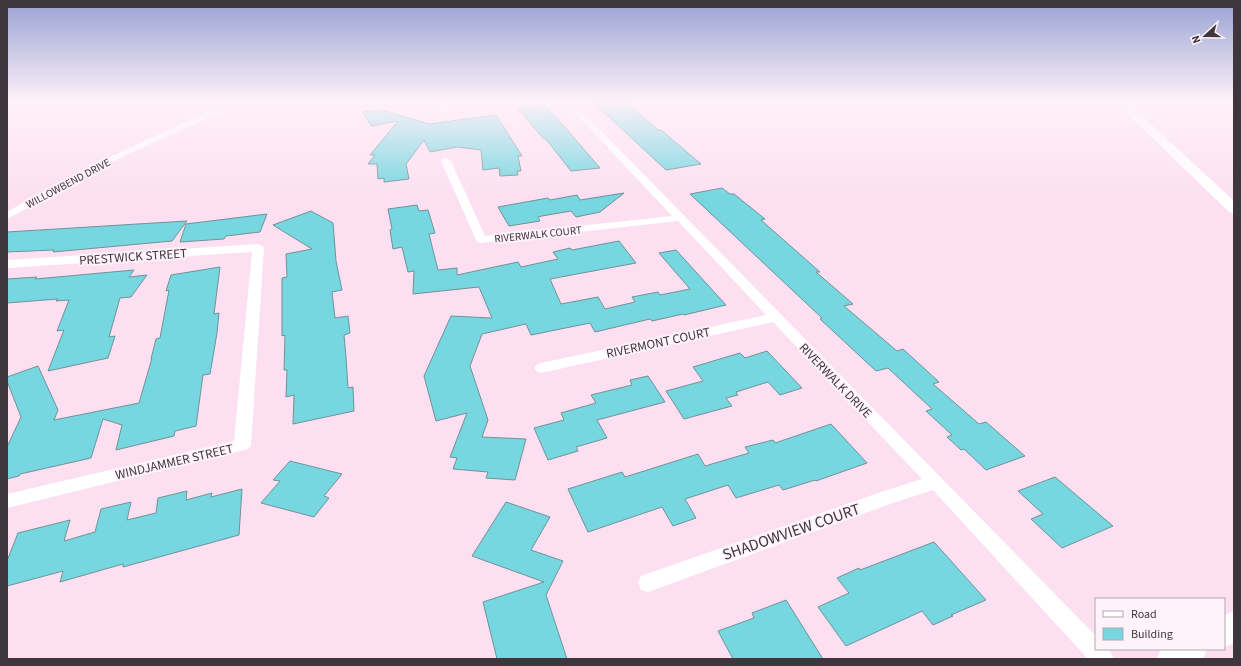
<svg xmlns="http://www.w3.org/2000/svg" width="1241" height="666" font-family="'Source Sans 3',sans-serif">
  <rect width="100%" height="100%" fill="#fce0f2"/>
  <g fill="#77d7e1" stroke="#709296">
    <polygon points="593,102 626,102 658,130 661,130 701,164 666,170"/>
    <polygon points="544,105 562,124 600,168 571,171 545,138 543,138 518,109"/>
    <polygon points="382,110 429,124 496,115 522,156 518,156 521,171 517,171 518,175 500,176 499,168 483,170 481,150 457,147 430,152 424,140 406,164 409,179 384,182 384,178 378,179 377,164 368,164 375,155 370,155 398,121 371,126 363,112"/>
    <polygon points="722,188 730,194 734,194 765,219 761,220 820,272 816,272 853,304 844,306 897,351 903,349 939,382 933,384 979,424 986,422 1025,456 986,470 964,449 961,450 947,437 952,435 926,411 932,409 888,368 876,371 820,319 822,318 690,194"/>
    <polygon points="624,193 600,212 576,217 571,211 542,216 538,217 540,221 509,226 498,207 548,198 550,200 577,195 580,200"/>
    <polygon points="417,205 419,211 428,210 435,233 429,234 438,270 457,268 457,275 518,262 521,267 558,259 553,252 570,248 572,250 619,241 636,263 550,279 561,304 598,297 605,309 635,302 632,297 658,292 660,295 690,289 659,253 676,250 726,305 684,315 683,314 652,321 650,319 595,332 590,323 531,335 526,324 482,334 470,366 488,420 482,437 526,439 515,480 486,478 488,472 453,469 457,458 450,457 467,413 436,421 424,376 451,316 492,318 479,287 413,294 414,271 408,272 402,247 393,249 390,230 392,229 388,209"/>
    <polygon points="311,211 333,223 336,261 342,290 332,292 335,318 348,316 350,333 344,335 346,357 348,388 353,387 354,411 293,424 294,395 286,397 287,370 284,370 285,335 282,336 282,278 287,277 286,254 312,249 273,225"/>
    <polygon points="267,214 260,232 226,236 224,239 180,242 186,224"/>
    <polygon points="187,221 172,241 53,252 54,250 7,252 7,232"/>
    <polygon points="220,267 214,314 219,313 217,333 210,374 203,375 196,426 175,431 174,436 116,450 122,425 103,419 91,458 20,474 19,476 7,479 7,447 21,417 7,381 7,377 38,366 58,410 54,420 139,403 152,358 151,359 156,339 160,338 169,290 166,291 171,275"/>
    <polygon points="134,270 129,277 147,275 131,297 120,298 109,337 115,336 108,358 48,371 64,330 57,331 69,300 56,301 58,299 7,303 7,279 37,277 35,279"/>
    <polygon points="767,351 802,388 780,395 768,382 736,392 738,395 726,398 732,406 684,419 666,391 703,381 693,367 740,353 745,358"/>
    <polygon points="648,376 665,402 597,420 607,438 576,447 578,451 548,460 534,428 564,420 561,413 596,403 591,395 632,385 630,380"/>
    <polygon points="831,424 867,463 816,481 815,480 783,490 779,485 736,498 728,485 685,499 696,518 673,526 662,507 588,532 568,489 622,472 625,477 698,454 705,466 749,453 745,447 773,440 775,443"/>
    <polygon points="290,461 342,474 324,496 329,498 314,517 261,503 280,481 273,480"/>
    <polygon points="1055,477 1113,526 1062,548 1031,519 1043,514 1018,491"/>
    <polygon points="242,489 239,535 123,567 123,564 60,582 63,571 7,586 7,561 18,533 70,520 64,541 95,532 101,509 131,502 127,520 156,513 158,498 187,491 186,500 212,493 211,497"/>
    <polygon points="506,502 550,517 531,550 563,561 546,595 567,659 497,659 483,602 544,582 472,556"/>
    <polygon points="934,542 986,600 951,615 953,616 933,625 922,611 846,646 818,607 849,593 837,578 859,568 860,570"/>
    <polygon points="786,600 823,659 733,659 718,631 754,618 752,613"/>
  </g>
  <g fill="none" stroke-linecap="round" stroke-linejoin="round">
    <g fill="#fff" fill-rule="evenodd">
      <path d="M233 102H244L124 156 7 219V212C80 170 155 134 233 102Z"/>
      <polygon points="437,102 445,102 447,106 485,102 509,102 505,104 444,111 441,111"/>
      <polygon points="565,102 573,102 1096,636 1096,649 1109,649 1114,659 1088,659 933,490 893,503 648,592 641,590 638,583 641,576 881,492 922,479 773,322 541,373 536,371 534,368 536,365 541,363 766,315 678,221 481,243 477,242 441,161 443,159 446,158 451,161 485,236 672,216"/>
      <polygon points="258,244 262,246 264,248 251,445 248,449 7,508 7,494 234,441 252,252 7,268 7,260"/>
    </g>
    <g fill="#fff" fill-rule="evenodd">
      <polygon points="1115,102 1127,102 1234,201 1234,214 1229,212"/>
      <polygon points="1234,611 1234,643 1224,647 1224,615"/>
      <polygon points="1161,649 1207,649 1203,659 1157,659"/>
    </g>
  </g>
  <linearGradient id="sky" x2="0" y2="1"><stop stop-color="#99a2d2"/><stop offset="0.52" stop-color="#fef1f9"/><stop offset="1" stop-color="#fef1f9" stop-opacity="0"/></linearGradient>
  <rect width="1241" height="195" fill="url(#sky)"/>
  <g text-anchor="middle" stroke-width="4" stroke-linejoin="round" paint-order="stroke">
    <g font-size="11" fill="#3f353c" stroke="#fff3fb">
      <text transform="translate(68 183) rotate(-28)" y="4">WILLOWBEND DRIVE</text>
      <text transform="translate(538 234) rotate(-6)" y="4">RIVERWALK COURT</text>
    </g>
    <g font-size="13" fill="#3f353c" stroke="#fff3fb">
      <text transform="translate(133 256) rotate(-4)" y="5">PRESTWICK STREET</text>
      <text transform="translate(658 342) rotate(-12)" y="5">RIVERMONT COURT</text>
      <text transform="translate(836 380) rotate(46)" y="5">RIVERWALK DRIVE</text>
      <text transform="translate(174 461) rotate(-13)" y="5">WINDJAMMER STREET</text>
    </g>
    <g font-size="16" fill="#3f353c" stroke="#fff3fb">
      <text transform="translate(791 531) rotate(-19)" y="6">SHADOWVIEW COURT</text>
    </g>
  </g>
  <rect width="1241" height="666" fill="none" stroke="#3f353c" stroke-width="16"/>
  <rect x="1095" y="598" width="130" height="52" fill="#fff3fb" stroke="#b2a7af"/>
  <rect x="1103" y="611" width="20" height="6" fill="#ffffff" stroke="#b2a7af"/>
  <text x="1131" y="618" font-size="12" fill="#3f353c">Road</text>
  <rect x="1103" y="628" width="20" height="12" fill="#77d7e1" stroke="#b2a7af"/>
  <text x="1131" y="638" font-size="12" fill="#3f353c">Building</text>
  <g transform="translate(1205 36) rotate(249)" stroke="#fff3fb" stroke-width="3" paint-order="stroke">
  <path d="M0-3L7 15L0 10L-7 15Z" fill="#3f353c"/>
  <text y="-6" font-size="11" font-weight="bold" text-anchor="middle" fill="#3f353c">N</text>
  </g>
</svg>
